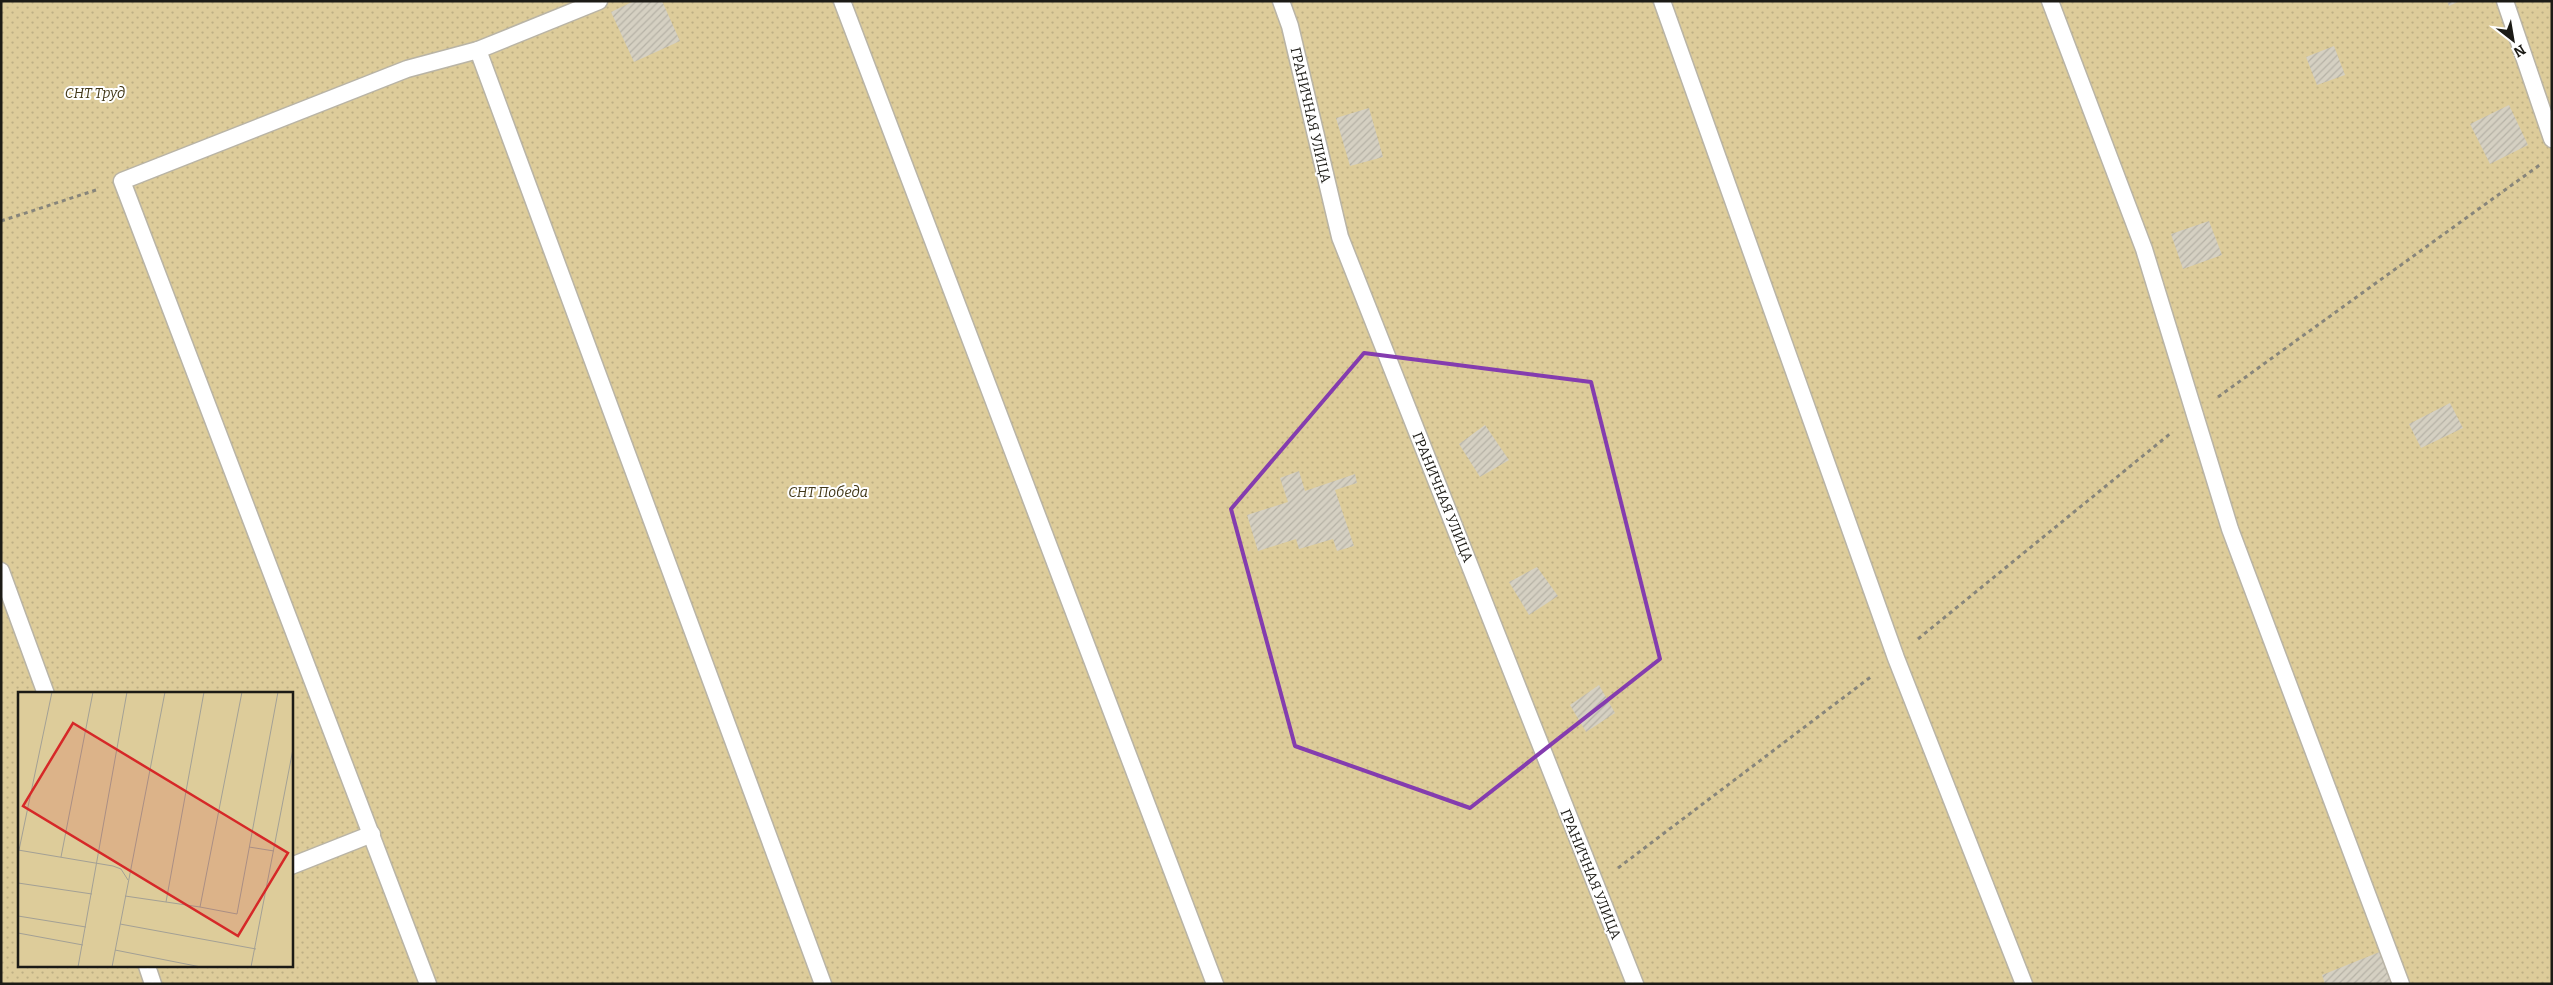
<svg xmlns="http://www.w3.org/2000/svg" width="2553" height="985" font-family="Bitter,serif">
  <defs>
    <pattern id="garden-dots" width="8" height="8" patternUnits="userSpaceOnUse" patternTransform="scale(1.25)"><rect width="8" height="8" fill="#ddcc9a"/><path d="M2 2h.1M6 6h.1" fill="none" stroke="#bdaf84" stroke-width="1.8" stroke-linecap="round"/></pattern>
    <pattern id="building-hatch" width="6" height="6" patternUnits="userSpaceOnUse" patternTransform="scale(1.25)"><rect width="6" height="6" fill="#d5d0c2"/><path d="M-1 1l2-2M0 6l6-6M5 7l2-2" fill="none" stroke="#b6b2a6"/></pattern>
  </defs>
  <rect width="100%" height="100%" fill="#fdf8e9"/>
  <path fill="url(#garden-dots)" fill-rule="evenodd" d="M1 1H2552V984H1ZM19 694H291V966H19Z"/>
  <g fill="url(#building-hatch)">
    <polygon points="634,1 662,1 680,41 634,62 611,12"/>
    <polygon points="2447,1 2460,1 2449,6"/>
    <polygon points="2334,46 2345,75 2317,85 2306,57"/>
    <polygon points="2509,105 2528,145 2490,164 2470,124"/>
    <polygon points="1369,108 1383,157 1350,166 1336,118"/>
    <polygon points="2209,221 2222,255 2183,269 2171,234"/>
    <polygon points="2450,403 2463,428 2421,448 2409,424"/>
    <polygon points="1485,425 1509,460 1480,477 1459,444"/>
    <polygon points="1299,471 1305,491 1355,474 1357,483 1335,490 1354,546 1337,551 1333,539 1299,549 1296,539 1258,551 1247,515 1288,502 1280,478"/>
    <polygon points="1537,567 1558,596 1529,615 1509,582"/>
    <polygon points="1599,685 1615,713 1586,732 1570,705"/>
    <polygon points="2382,951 2396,984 2325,984 2322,975"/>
  </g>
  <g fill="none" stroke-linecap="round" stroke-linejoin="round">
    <g stroke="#b9b4a6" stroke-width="19">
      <g id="service">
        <polyline points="842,1 1215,984"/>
        <polyline points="1281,1 1290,26 1340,237 1635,984"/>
        <polyline points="1662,1 1896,658 2024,984"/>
        <polyline points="2050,1 2144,249 2230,529 2401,984"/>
        <polyline points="2505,1 2552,139"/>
        <polyline points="478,50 599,1"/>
        <polyline points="1,571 46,694"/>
        <polyline points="291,866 372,834"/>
        <polyline points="147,966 153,984"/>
        <polyline points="428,984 122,181 407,69 478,50 823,984"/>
      </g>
    </g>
    <g stroke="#87857b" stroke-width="3" stroke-dasharray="4 4" stroke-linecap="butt">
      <polyline points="1,221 96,190"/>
      <polyline points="2218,397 2541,164"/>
      <polyline points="1918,639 2171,433"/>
      <polyline points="1618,868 1872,676"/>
    </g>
    <use href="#service" stroke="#fff" stroke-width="16"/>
  </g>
  <path fill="none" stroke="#843caf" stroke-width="4" stroke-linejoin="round" d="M1364 353 1591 382 1660 659 1470 808 1295 746 1231 509Z"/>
  <g text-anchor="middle" stroke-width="4" stroke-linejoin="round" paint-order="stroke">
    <g font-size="14" font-style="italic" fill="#413717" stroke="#fff">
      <text x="95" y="98">СНТ Труд</text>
      <text x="828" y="497">СНТ Победа</text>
    </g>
    <g font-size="14" fill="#1c1b16" stroke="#fff">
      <text transform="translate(1311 115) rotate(77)" y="5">ГРАНИЧНАЯ УЛИЦА</text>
      <text transform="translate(1443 497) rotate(68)" y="5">ГРАНИЧНАЯ УЛИЦА</text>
      <text transform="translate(1591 874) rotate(68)" y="5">ГРАНИЧНАЯ УЛИЦА</text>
    </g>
  </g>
  <g transform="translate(18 692)">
    <rect width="275" height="275" fill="#fdf8e9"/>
    <path d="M0 0H275V275H0Z" fill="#ddcc9a"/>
    <path fill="none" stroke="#a3a095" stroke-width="1" d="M224 0 182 215 219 222 260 0M231 155 256 159M0 158 95 174 103 177 110 188M1 158 34 0M43 165 75 0M0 191 74 202M107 204 148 210M182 215 148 210 186 0M0 224 68 235M102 232 238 257M0 241 65 253M97 258 183 275M60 275 109 0M94 275 147 0M233 275 275 57"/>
    <path fill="#d62828" fill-opacity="0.15" stroke="#d62828" stroke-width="2.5" d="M55 31 270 161 220 244 5 114Z"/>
    <rect width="275" height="275" fill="none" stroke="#1c1b16" stroke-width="2.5"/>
  </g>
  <rect width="2553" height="985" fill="none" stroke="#1c1b16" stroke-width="5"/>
  <g transform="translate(2513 40) rotate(149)" stroke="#ffffff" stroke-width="4" paint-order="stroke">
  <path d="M0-4L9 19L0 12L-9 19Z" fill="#1c1b16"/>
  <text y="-8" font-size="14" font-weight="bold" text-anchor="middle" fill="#1c1b16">N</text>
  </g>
</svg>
